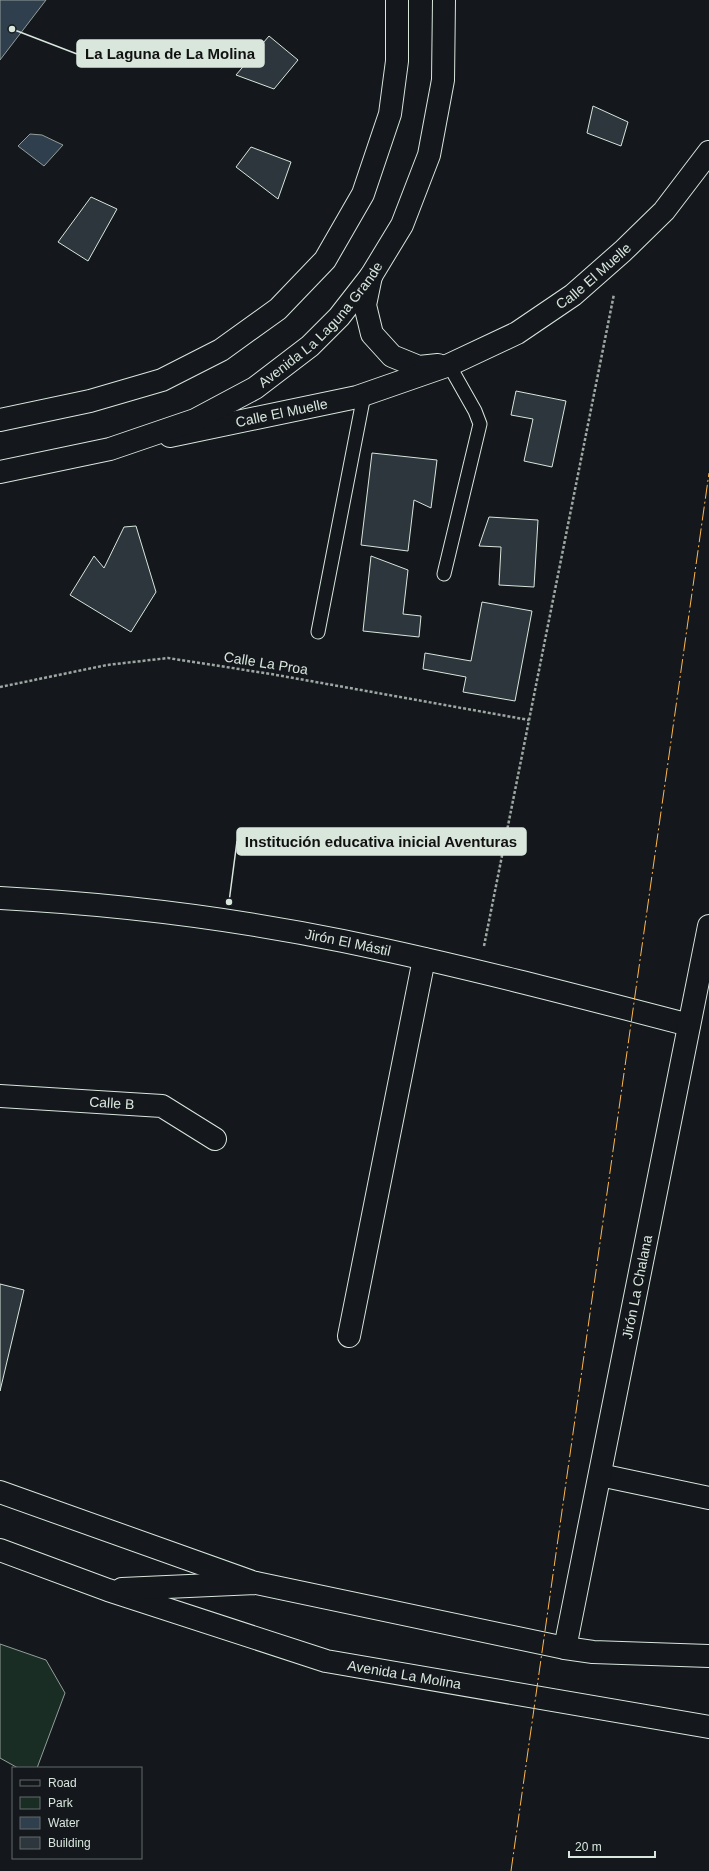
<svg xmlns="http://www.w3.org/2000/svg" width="709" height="1871" font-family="Arial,sans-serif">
  <rect width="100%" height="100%" fill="#14181c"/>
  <polygon fill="#1a2d24" stroke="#939e99" points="0,1644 46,1660 65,1693 37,1768 18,1768 0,1758"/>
  <g fill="#2f3f4d" stroke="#939e99">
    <polygon points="0,0 46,0 0,60"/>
    <polygon points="30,134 42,135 63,145 44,166 18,146"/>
  </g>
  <g fill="#2c363c" stroke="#d8e6dc">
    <polygon points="269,36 298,60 274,89 236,75"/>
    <polygon points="593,106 628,122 621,146 587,133"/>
    <polygon points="251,147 291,162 278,199 236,167"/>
    <polygon points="91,197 117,209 88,261 58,242"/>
    <polygon points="516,391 566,401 552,467 524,461 533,419 511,415"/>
    <polygon points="372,453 437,460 431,508 414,500 408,551 361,545"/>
    <polygon points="489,517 538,520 534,587 499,585 501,547 479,546"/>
    <polygon points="136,526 156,592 131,632 70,595 94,556 104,568 124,527"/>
    <polygon points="371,556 408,570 403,614 421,616 419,637 363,631"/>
    <polygon points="482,602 532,611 515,701 463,692 466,677 423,669 425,653 471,661"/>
    <polygon points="0,1284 24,1290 0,1391"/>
  </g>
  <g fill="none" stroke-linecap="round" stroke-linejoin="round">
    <g stroke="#d8e6dc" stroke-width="15">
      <g id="lane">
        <polyline points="444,574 480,424 475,411 449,365"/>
        <polyline points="318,632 364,395"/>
      </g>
    </g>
    <g stroke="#d8e6dc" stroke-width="24">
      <g id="street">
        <polyline points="371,276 365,305 372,334 392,356 419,367 438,365"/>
        <path id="s1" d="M170 436 357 397 449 365 517 333 573 295 623 251 664 211 709 152"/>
        <path id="s2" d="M0 898C115 904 230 918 343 941 459 965 574 995 689 1025"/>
        <path id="s3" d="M0 1096 162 1106 215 1139"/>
        <polyline points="349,1336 424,959"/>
        <polyline points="600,1475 709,1498"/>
        <polyline points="0,1492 255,1583"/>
        <path id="s4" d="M565 1648 709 926"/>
      </g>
    </g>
    <g stroke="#d8e6dc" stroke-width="24">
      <g id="secondary">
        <polyline points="0,420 90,401 162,380 221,350 278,309 325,260 363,194 390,114 397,61 397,0"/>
        <path id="s5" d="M0 472 110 449 195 420 255 388 310 346 339 317 371 276 402 225 429 155 443 80 444 0"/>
      </g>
    </g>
    <g stroke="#d8e6dc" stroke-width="24">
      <g id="primary">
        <path id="s6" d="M0 1550 108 1590 326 1661 709 1727"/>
        <polyline points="122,1589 256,1583 565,1648 593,1652 709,1656"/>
      </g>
    </g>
    <g stroke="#9da8a2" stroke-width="2.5" stroke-dasharray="3 2" stroke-linecap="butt">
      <polyline points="0,687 107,665 168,658 271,674 529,720"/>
      <polyline points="484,946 614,294"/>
    </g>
    <use href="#lane" stroke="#14181c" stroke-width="13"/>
    <use href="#street" stroke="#14181c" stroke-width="22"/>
    <use href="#secondary" stroke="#14181c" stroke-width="22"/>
    <use href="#primary" stroke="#14181c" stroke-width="22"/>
    <polyline stroke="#ffb74d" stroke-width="1" stroke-dasharray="14 3 2 3" stroke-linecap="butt" points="511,1871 709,473"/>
  </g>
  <g text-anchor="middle" stroke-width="3" stroke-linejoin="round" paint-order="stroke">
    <g font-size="14" fill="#d8e6dc" stroke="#14181c">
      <text dy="5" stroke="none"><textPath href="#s1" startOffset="459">Calle El Muelle</textPath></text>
      <text dy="5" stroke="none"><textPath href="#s5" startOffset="362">Avenida La Laguna Grande</textPath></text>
      <text dy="5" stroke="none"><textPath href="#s1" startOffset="114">Calle El Muelle</textPath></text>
      <text transform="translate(266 663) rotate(9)" y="5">Calle La Proa</text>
      <text dy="5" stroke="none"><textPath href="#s2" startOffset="351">Jirón El Mástil</textPath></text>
      <text dy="5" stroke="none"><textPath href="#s3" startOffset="112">Calle B</textPath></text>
      <text dy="5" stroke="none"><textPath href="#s4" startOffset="368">Jirón La Chalana</textPath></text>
      <text dy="5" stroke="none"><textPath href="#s6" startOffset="424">Avenida La Molina</textPath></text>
    </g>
  </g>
  <path fill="none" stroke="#d8e6dc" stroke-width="1.5" d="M12 29L77 54M229 902L237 841"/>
  <g fill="#d8e6dc" stroke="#14181c" stroke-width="1.5">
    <circle cx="12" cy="29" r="4"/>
    <circle cx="229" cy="902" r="4"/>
  </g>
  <g fill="#d8e6dc" stroke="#d8e6dc" stroke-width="1.5">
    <rect x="77" y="40" width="187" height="27" rx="4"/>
    <rect x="237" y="828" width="289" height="27" rx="4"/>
  </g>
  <g font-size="15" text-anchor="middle" font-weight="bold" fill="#111">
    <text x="170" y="59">La Laguna de La Molina</text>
    <text x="381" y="847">Institución educativa inicial Aventuras</text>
  </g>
  <rect x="12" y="1767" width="130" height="92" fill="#14181c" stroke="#626a69"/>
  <rect x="20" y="1780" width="20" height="6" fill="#14181c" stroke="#626a69"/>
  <text x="48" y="1787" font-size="12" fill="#d8e6dc">Road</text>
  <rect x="20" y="1797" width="20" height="12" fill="#1a2d24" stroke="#626a69"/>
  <text x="48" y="1807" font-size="12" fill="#d8e6dc">Park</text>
  <rect x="20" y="1817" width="20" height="12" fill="#2f3f4d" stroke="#626a69"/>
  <text x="48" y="1827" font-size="12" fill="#d8e6dc">Water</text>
  <rect x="20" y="1837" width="20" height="12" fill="#2c363c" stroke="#626a69"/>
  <text x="48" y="1847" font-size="12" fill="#d8e6dc">Building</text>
  <path d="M569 1851v6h86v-6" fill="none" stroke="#d8e6dc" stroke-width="2"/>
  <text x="575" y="1851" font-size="12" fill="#d8e6dc" stroke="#14181c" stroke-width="3" paint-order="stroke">20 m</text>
</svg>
